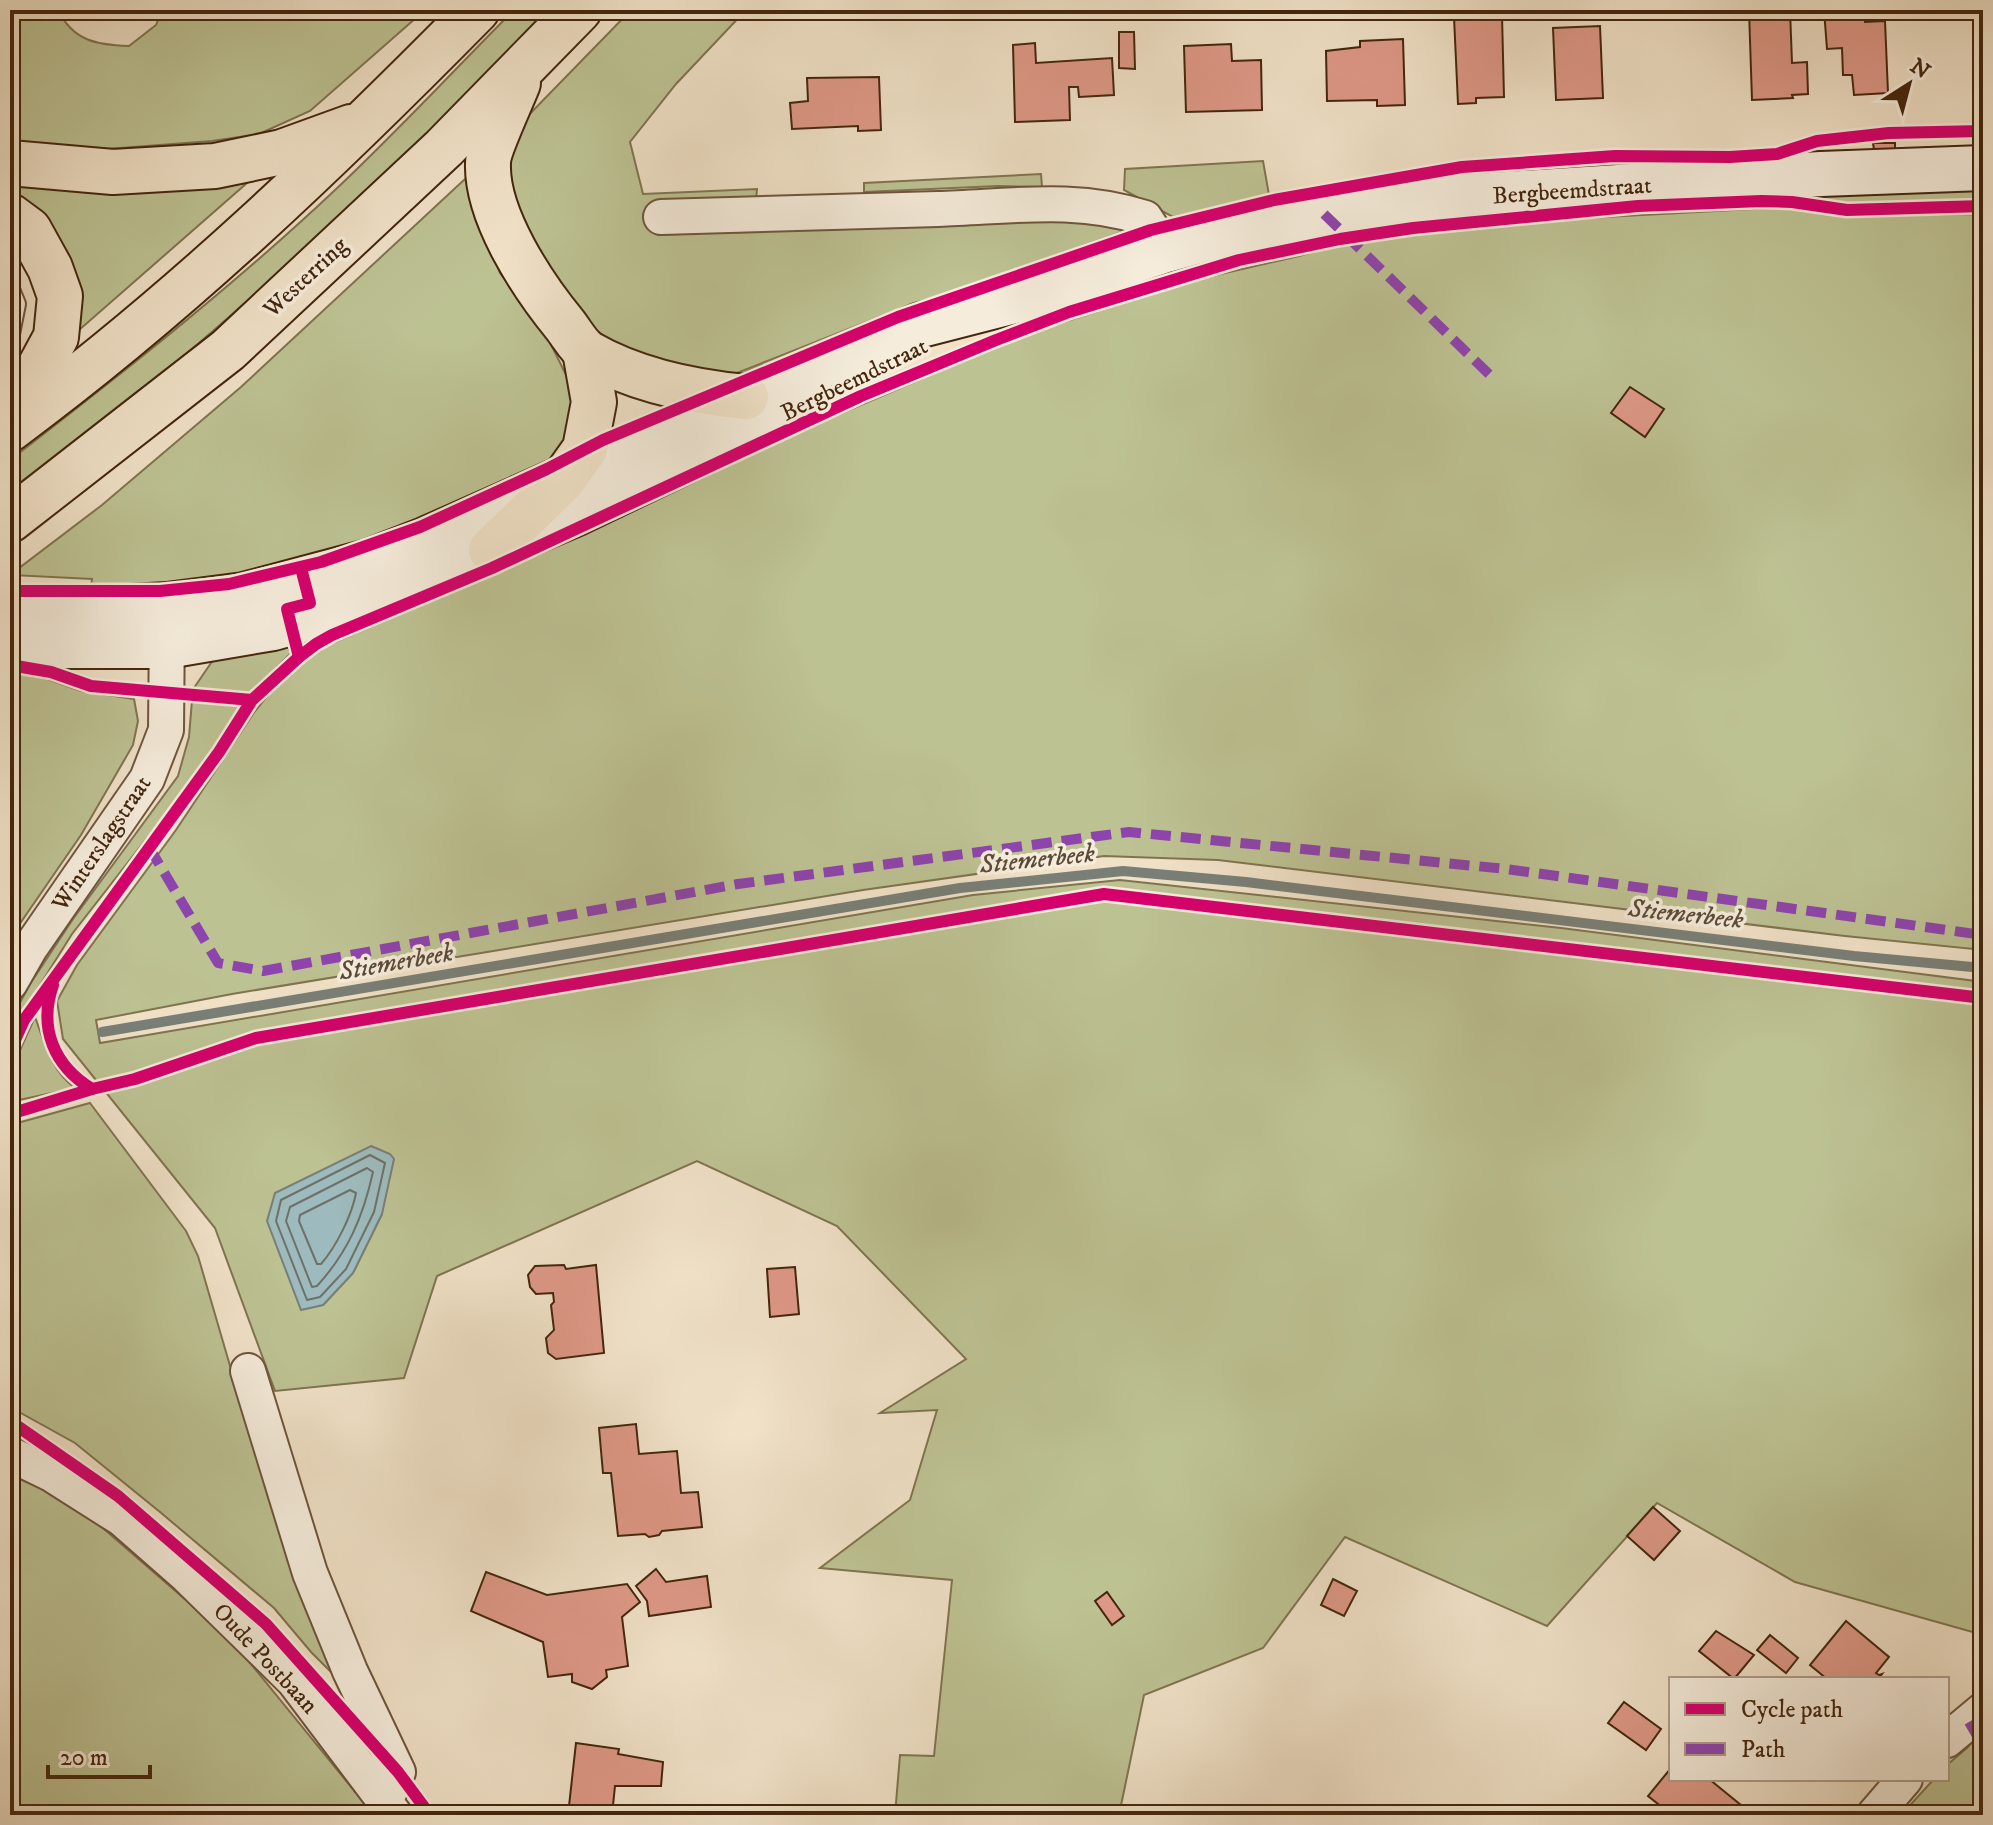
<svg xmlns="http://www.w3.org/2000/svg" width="1993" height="1825" font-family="'IM FELL DW Pica',serif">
  <rect width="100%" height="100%" fill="#f0e1c7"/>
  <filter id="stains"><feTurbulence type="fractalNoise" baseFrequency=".0025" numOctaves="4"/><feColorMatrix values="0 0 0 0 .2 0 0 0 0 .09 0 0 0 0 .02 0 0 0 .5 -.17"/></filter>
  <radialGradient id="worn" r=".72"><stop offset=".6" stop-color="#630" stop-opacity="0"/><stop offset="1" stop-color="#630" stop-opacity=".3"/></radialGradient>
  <g fill="#bdc293" stroke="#807450" stroke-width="2" fill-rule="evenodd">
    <path d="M10 10H58C73 41 97 45 129 46L156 25 162 10H425L310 111 259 134 212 141 94 150 10 145Z"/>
    <path d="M514 10H551C381 181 205 351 10 494V460C121 374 231 288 334 191 396 133 454 70 514 10Z"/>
    <polygon points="631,10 746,10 676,84 630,142 643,194 757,189 756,201 655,201 658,235 1076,216 1133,228 879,317 727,377 676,371 614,344 579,316 544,275 504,188 518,126"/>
    <polygon points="1263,161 1269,195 1173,217 1124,190 1125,169"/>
    <polygon points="1041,174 1042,187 998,186 864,192 864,183"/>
    <polygon points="465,179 500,273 542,326 569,381 574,408 565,454 376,537 296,564 179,584 91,587 92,579 10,575 102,505 241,387"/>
    <polygon points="247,183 78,331 10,195 10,184 189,188"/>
    <polygon points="1983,188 1983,202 1850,205 1802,195"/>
    <path d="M1788 207 1843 215 1983 214V950L1845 936 1218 860 1104 856 863 890 232 994 96 1020 100 1043 973 895 1120 880 1561 928 1983 982V1635L1795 1582 1657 1503 1547 1626 1345 1537 1263 1648 1144 1695 1119 1815H895L900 1755 934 1756 952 1580 820 1568 910 1500 937 1410 880 1413 966 1359 837 1226 697 1161 437 1276 404 1378 275 1391 215 1228 63 1039 57 1001 77 965 176 830 255 711 278 683 306 660 328 645 464 587 826 420 1026 334 1199 279 1299 256 1345 243 1410 234 1513 222ZM382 1214 353 1273 323 1305Z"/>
    <polygon points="285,640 291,653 251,693 194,688 213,660"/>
    <polygon points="10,672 47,679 81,691 134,699 138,721 133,745 81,835 10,938"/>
    <polygon points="192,700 241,705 208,760 72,934 10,1033 10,1021 30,984 73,919 178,776 189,737"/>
    <path d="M35 1017C45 1044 51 1070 75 1088L10 1102V1072Z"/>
    <polygon points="90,1103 186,1231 198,1256 249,1431 303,1583 343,1684 311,1652 274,1608 160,1512 75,1443 10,1407 10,1125"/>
    <polygon points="10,1475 41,1488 89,1516 187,1601 242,1653 374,1815 10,1815"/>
    <polygon points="1983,1729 1983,1815 1901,1815 1934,1779 1947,1779 1947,1765 1967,1748"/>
  </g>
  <polygon fill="#9dbbbe" stroke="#797f77" stroke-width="2" points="371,1146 390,1154 394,1159 382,1214 353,1273 323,1305 301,1310 267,1221 275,1193"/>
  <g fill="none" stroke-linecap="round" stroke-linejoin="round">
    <g stroke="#707066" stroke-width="2">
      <polygon points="370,1155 385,1163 374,1212 346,1269 320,1297 307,1300 276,1221 281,1200"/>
      <path d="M367 1168 373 1172C363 1217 348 1252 317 1286L312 1287 286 1221 290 1207Z"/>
      <path d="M350 1190 356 1193C352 1215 336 1247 321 1264H317L299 1221 300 1215Z"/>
    </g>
    <polyline stroke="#797f77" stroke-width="10" points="102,1032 960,888 1123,871 1246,882 1854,956 1983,968"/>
  </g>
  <g fill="#de9887" stroke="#44260d" stroke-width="2">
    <polygon points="1749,10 1790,10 1792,63 1807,62 1808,94 1792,95 1793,98 1752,100"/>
    <polygon points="1824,10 1865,10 1865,22 1885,21 1888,93 1854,95 1852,75 1843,75 1842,48 1827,49"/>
    <polygon points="1887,10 1904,10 1904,14 1888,15"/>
    <polygon points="1502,15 1504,97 1476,98 1476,103 1458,104 1454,17"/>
    <polygon points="1600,26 1603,98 1556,100 1553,28"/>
    <polygon points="1119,32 1134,32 1135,69 1119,68"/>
    <polygon points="1403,39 1405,105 1377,106 1377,100 1327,101 1326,51 1360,47 1360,41"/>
    <polygon points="1035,43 1036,63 1112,58 1114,95 1079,97 1078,87 1069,87 1070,120 1015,122 1013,45"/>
    <polygon points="1231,44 1232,61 1261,60 1262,110 1186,112 1184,46"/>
    <polygon points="879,77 881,130 858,131 858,126 792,129 790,103 808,101 807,78"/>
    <polygon points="1873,143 1895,143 1895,150 1874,150"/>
    <polygon points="1630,387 1664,409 1645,437 1611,413"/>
    <polygon points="564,1265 566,1269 596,1265 604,1353 556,1359 548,1353 546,1338 554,1330 551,1305 554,1302 553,1293 536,1294 530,1287 528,1275 535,1266"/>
    <polygon points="795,1267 799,1314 770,1317 767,1269"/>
    <polygon points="636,1424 639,1454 677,1451 681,1493 698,1492 702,1527 662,1531 659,1535 649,1537 645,1534 618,1536 611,1473 603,1473 599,1428"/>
    <polygon points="1653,1507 1680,1531 1654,1560 1627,1536"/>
    <polygon points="656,1569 666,1582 707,1576 711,1607 649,1616 647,1601 636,1586"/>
    <polygon points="486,1572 547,1595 627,1584 640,1602 622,1617 628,1666 606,1670 607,1677 592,1689 572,1682 572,1674 548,1677 543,1642 471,1611"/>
    <polygon points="1333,1579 1357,1591 1344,1616 1321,1605"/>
    <polygon points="1107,1592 1124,1616 1112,1625 1095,1601"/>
    <polygon points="1846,1621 1889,1657 1876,1673 1879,1675 1882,1674 1878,1679 1827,1679 1810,1665"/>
    <polygon points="1716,1631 1754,1655 1734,1679 1699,1651"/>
    <polygon points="1770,1635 1798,1658 1786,1673 1757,1650"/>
    <polygon points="1624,1702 1661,1729 1646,1750 1608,1723"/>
    <polygon points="576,1743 619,1749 618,1754 663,1762 661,1786 615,1786 612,1815 568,1815"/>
    <polygon points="1671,1768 1671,1779 1709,1779 1747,1810 1743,1815 1672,1815 1648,1796"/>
  </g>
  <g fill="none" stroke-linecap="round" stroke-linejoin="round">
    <g stroke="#6f553c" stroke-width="20">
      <polyline id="lane" points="10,287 17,304 10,339"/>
    </g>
    <g stroke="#6f553c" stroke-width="38">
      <g id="street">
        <path d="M661 217C753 214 845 212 938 209 1008 207 1076 195 1145 218L1166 250"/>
        <polyline points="10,983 30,948 147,779 166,730 167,621"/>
        <polyline points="248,1371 310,1573 350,1671 398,1772 386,1800"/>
        <polyline points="10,1454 51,1474 122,1519 187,1576 294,1681 395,1815"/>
        <polyline points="1947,1740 1983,1710"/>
        <polyline points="1874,1815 1905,1779"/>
      </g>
    </g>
    <g stroke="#44260d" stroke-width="48">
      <g id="secondary">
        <polyline points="10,622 36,612 167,605 244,595 368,562 427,539 758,392 921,325 1018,300 1166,250 1227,233 1324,214 1461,197 1821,174 1983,168"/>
        <polyline points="10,634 30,646 167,646 273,628 308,618 421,579 575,514 807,402"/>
      </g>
    </g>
    <g stroke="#44260d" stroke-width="48">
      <g id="highway">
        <path d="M518 83C512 99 488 149 488 163 486 216 533 286 565 325 572 334 579 347 588 353 635 380 693 392 746 397"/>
        <polyline points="10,163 113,172 215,166 282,152 351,127"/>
        <polyline points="10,216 29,230 50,268 60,296 56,337 10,422"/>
        <path d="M10 429C179 304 330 159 477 10"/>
        <polyline points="10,520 228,350 444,148 579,10"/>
        <polyline points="491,550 563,480 585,449 594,402 585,351"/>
      </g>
    </g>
    <use href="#lane" stroke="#f5ecdb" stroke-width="16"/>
    <use href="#street" stroke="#f5ecdb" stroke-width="34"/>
    <use href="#secondary" stroke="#f5ecdb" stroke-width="44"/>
    <use href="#highway" stroke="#f0e1c7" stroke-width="44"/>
    <g stroke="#8e44ad" stroke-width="10" stroke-dasharray="20 10" stroke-linecap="butt">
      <polyline points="1324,214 1494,379"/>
      <polyline points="149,847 218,963 263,971 738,884 1129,832 1506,869 1983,935"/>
      <polyline points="1969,1722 1983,1746"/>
    </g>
    <g stroke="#f5ecdb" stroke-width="17">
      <g id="cycleway">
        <polyline points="10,591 160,591 229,584 321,562 420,527 547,469 603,440 898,317 1151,230 1274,200 1462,167 1615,156 1730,157 1777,154 1817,141 1889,133 1983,131"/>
        <polyline points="299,657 287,609 310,603 301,568"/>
        <polyline points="10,665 51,672 91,686 252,700"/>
        <path d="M53 985C38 1028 54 1066 92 1089"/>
        <polyline points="10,1051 24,1020 219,752 252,700 299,657 316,644 332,635 492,568 861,396 996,340 1069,312 1239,260 1340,239 1413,228 1638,206 1761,201 1792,202 1847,210 1983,206"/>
        <polyline points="10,1114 92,1089 135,1079 256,1038 1104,894 1983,998"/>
        <polyline points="10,1421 118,1496 266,1624 398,1772 430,1815"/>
      </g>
    </g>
    <use href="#cycleway" stroke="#d6006c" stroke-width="12"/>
  </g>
  <g text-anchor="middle" stroke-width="7" stroke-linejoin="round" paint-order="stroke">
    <g font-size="24" fill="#44260d" stroke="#f5ecdb">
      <text transform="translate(1572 190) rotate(-4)" y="8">Bergbeemdstraat</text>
      <text transform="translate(305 277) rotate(-43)" y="8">Westerring</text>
      <text transform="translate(854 379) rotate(-26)" y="8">Bergbeemdstraat</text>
      <text transform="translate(101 843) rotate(-56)" y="8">Winterslagstraat</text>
      <text transform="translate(266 1658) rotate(47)" y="8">Oude Postbaan</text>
    </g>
    <g font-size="26" font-style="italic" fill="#5a4b39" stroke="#f5ecdb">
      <text transform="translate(1037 858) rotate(-6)" y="9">Stiemerbeek</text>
      <text transform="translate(1686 913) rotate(6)" y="9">Stiemerbeek</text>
      <text transform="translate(396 961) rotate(-10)" y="9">Stiemerbeek</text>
    </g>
  </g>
  <rect width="1993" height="1825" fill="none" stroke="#f0e1c7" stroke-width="40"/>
  <rect x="12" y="12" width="1969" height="1801" fill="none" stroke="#44260d" stroke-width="4"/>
  <rect x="20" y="20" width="1953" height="1785" fill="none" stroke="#44260d" stroke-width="2"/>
  <rect x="1669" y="1677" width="280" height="104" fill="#f5ecdb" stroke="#ae9d89" stroke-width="2"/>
  <rect x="1685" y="1703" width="40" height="12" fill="#d6006c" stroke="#ae9d89" stroke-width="2"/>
  <text x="1741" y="1717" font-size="24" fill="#44260d">Cycle path</text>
  <rect x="1685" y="1743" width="40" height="12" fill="#8e44ad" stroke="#ae9d89" stroke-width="2"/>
  <text x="1741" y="1757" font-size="24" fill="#44260d">Path</text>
  <g transform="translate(1909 84) rotate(36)" stroke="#f5ecdb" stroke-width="6" paint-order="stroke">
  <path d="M0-6L14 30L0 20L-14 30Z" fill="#44260d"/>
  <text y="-12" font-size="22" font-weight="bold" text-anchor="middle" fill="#44260d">N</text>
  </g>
  <path d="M48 1765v12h102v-12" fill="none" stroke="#44260d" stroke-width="4"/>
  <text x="60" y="1765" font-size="24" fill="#44260d" stroke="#f5ecdb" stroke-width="6" paint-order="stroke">20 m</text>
  <rect width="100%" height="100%" filter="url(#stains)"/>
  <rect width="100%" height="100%" fill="url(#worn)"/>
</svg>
